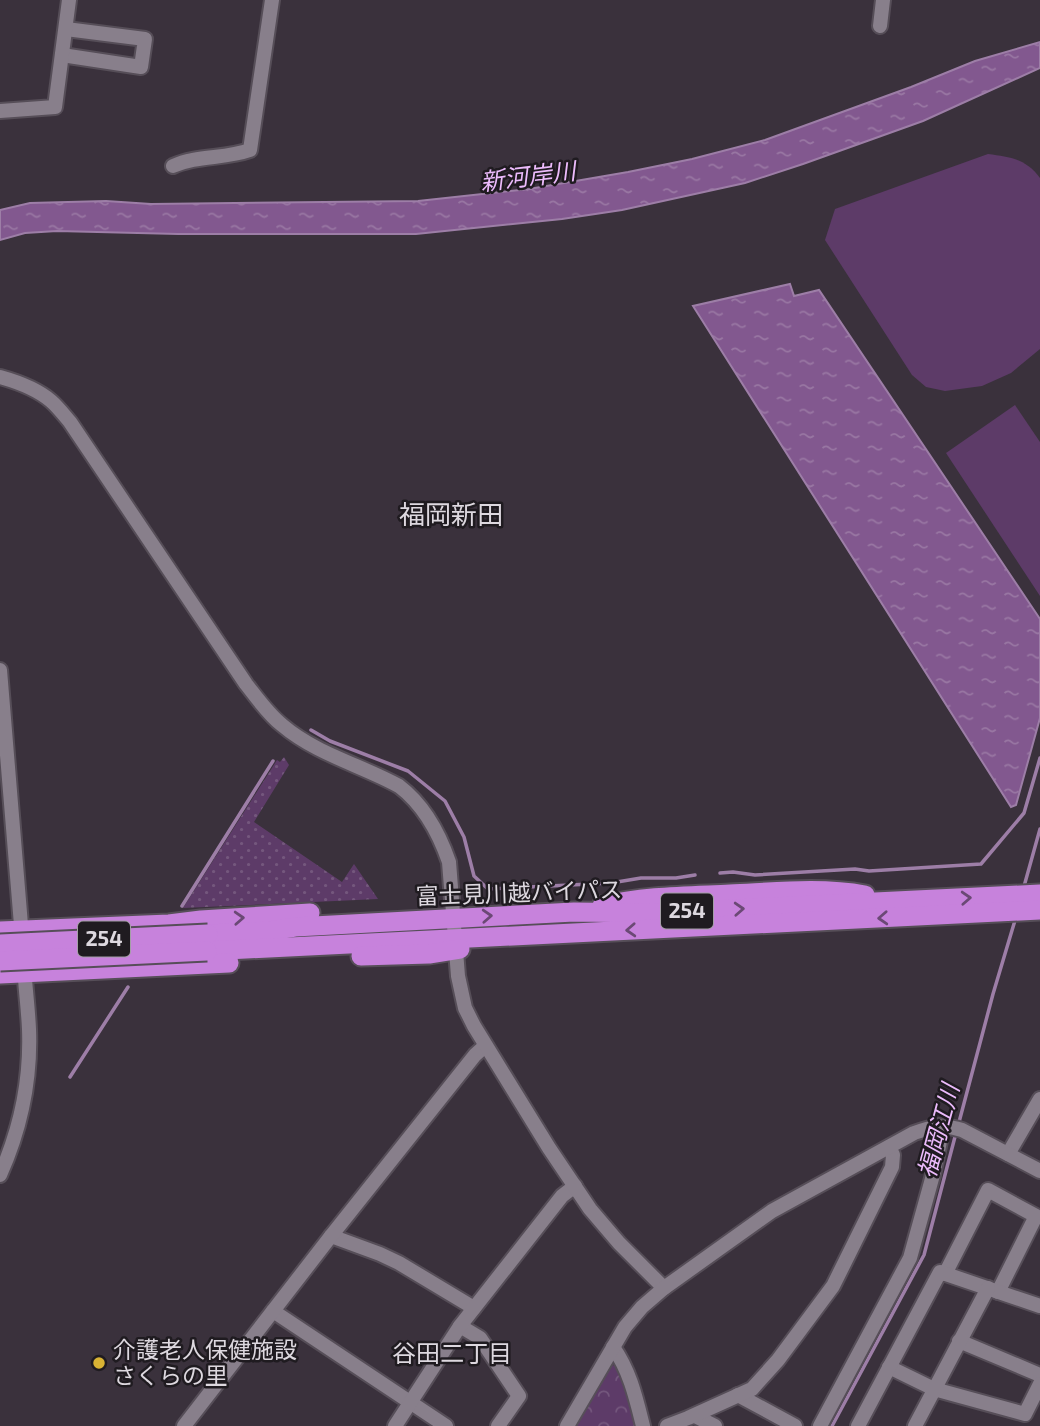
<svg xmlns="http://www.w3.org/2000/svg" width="1040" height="1426" font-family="'Exo 2','Noto Sans JP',sans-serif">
  <defs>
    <pattern id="grass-dots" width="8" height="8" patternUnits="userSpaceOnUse" patternTransform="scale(1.75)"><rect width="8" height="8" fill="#5d3b68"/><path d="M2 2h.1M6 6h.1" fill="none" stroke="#74577d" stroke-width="1.8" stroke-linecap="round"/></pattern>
    <pattern id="park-crowns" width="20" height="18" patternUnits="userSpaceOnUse" patternTransform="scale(1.75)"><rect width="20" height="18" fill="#5d3b68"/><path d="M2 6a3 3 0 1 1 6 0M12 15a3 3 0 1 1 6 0" fill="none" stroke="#74577d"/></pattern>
    <pattern id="water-ripples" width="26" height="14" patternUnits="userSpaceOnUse" patternTransform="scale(1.75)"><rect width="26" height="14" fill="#82588f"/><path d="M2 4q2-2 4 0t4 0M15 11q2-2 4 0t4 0" fill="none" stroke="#9977a3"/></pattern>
  </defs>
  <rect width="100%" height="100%" fill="#3a313c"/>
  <polygon fill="url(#grass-dots)" points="284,757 289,765 254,822 342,882 354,864 378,899 183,908 277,760 280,762"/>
  <polygon fill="url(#park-crowns)" points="612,1365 617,1366 633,1412 636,1426 576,1426"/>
  <g fill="#5d3b68">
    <path d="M988 154C1011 157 1026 159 1040 178V349L1011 373 982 386 945 391 926 387 912 375 825 240 835 209Z"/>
    <polygon points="1015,405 1040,442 1040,596 946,453"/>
  </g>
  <g fill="url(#water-ripples)" stroke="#9d7ea7" stroke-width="2">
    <polygon points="1040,42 1040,68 923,121 803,164 745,183 622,210 562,219 416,234 178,234 57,231 25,233 0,240 0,210 30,203 106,201 151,204 418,201 529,189 628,172 692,159 765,140 911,87 975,61"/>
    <polygon points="790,284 794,296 819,290 1040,619 1040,718 1016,805 1011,807 693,306"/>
  </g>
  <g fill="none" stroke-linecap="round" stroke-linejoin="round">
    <g stroke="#9d7ea7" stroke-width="3.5">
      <polyline points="311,730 330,741 408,771 445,801 464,837 474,876 488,889 611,883 641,878 676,878 695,875"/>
      <polyline points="720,873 733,872 755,875 855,869 869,871 981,864 1024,813 1040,758"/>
      <polyline points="1023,890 1040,829"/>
      <polyline points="182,906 273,761"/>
      <polyline points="70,1077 128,987"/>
      <polyline points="958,1126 993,994 1016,917"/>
      <polyline points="832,1426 924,1255 956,1133"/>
    </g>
    <g stroke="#564e58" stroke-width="18">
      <g id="minor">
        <polyline points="880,26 883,0"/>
        <polyline points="62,55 141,67 145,39 66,29"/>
        <polyline points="0,111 55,107 69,0"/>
        <path d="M173 166C197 155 225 159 250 150L272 0"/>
        <polyline points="1008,1154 1040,1099"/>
        <polyline points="331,1236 380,1254 399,1263 474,1308"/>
        <polyline points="945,1274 988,1190 1036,1216 998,1292"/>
        <polyline points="273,1311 446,1426"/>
        <polyline points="460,1326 480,1338 519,1396 498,1426"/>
        <polyline points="959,1341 1040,1375"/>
        <path d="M613 1347C630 1371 636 1398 643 1426"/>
        <polyline points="889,1367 934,1389 1025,1414 1040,1384"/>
        <polyline points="738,1395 795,1426"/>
        <polyline points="695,1416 715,1426"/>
        <polyline points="184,1426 331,1236 475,1055 485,1046"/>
        <polyline points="395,1426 460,1326 562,1196 575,1186"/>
        <polyline points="667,1426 688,1418 752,1389 778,1360 833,1286 892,1167 893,1155 889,1147"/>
        <polyline points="820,1426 910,1258 933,1175 940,1141 939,1126"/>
        <polyline points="858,1426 940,1272 1040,1306"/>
        <polyline points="915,1426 988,1288"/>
      </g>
    </g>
    <g stroke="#564e58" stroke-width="18">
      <g id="tertiary">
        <path d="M0 377C18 382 37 389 51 401 58 407 64 415 70 422L246 684C257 698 268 714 282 725 316 754 361 765 399 786 424 805 439 833 449 862L458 976 465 1008 474 1026 549 1148 590 1209 619 1243 664 1288"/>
        <polyline points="0,670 22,937"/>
        <path d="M0 1175C21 1128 31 1080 29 1029 28 1007 25 986 24 964"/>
        <path d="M567 1426 625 1327 642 1307 664 1288 772 1211 914 1133C931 1127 944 1124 962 1130L1040 1171"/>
      </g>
    </g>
    <g stroke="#564e58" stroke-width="23">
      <g id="trunk">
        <path d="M602 906C644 896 687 896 730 894 775 892 821 887 865 895"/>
        <polyline points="0,931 169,924 201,920 310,913"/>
        <polyline points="208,934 270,931 295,927 574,912 651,913 1040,894"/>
        <polyline points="207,951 1040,910"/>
        <polyline points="361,956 429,954 460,949"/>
        <polyline points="0,974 229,963"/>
      </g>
    </g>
    <use href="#minor" stroke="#887f8b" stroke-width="14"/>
    <use href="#tertiary" stroke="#887f8b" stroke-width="14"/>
    <use href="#trunk" stroke="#c782dc" stroke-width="19"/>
    <g stroke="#564e58" stroke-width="23" stroke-linecap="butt">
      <g id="trunk-bridge">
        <polyline points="0,944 208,934"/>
        <polyline points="0,961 207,951"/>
      </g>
    </g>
    <use href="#trunk-bridge" stroke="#c782dc" stroke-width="19"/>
  </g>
  <defs><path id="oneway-chevron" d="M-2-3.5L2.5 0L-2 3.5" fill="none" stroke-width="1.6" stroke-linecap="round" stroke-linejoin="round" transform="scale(1.75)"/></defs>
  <g stroke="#6b4975">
    <use href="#oneway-chevron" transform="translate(966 898) rotate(-3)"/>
    <use href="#oneway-chevron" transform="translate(739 909) rotate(-3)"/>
    <use href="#oneway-chevron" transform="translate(487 916) rotate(-3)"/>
    <use href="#oneway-chevron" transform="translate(239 918) rotate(-3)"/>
    <use href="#oneway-chevron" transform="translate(883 918) rotate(177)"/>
    <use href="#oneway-chevron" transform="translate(631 930) rotate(177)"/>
  </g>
  <circle fill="#d9b334" stroke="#1f1b20" stroke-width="2.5" cx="99" cy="1363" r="7"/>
  <g text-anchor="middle" stroke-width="5" stroke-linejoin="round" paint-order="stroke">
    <g fill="#1f1b20" stroke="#a49fa6" stroke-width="2">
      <rect x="661" y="893.5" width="52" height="35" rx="5"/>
      <rect x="78" y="921.5" width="52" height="35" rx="5"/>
    </g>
    <g font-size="21" font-weight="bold" fill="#ddd8df">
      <text x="687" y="918">254</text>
      <text x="104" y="946">254</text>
    </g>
    <g font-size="23" fill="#ddd8df" stroke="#1f1b20">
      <text transform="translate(519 893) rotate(-2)" y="8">富士見川越バイパス</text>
    </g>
    <g font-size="23" fill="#ddd8df" stroke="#1f1b20" text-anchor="start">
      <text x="113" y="1358">介護老人保健施設<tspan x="113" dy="26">さくらの里</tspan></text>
    </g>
    <g font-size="24" font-style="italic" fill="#ecbbfc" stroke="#1f1b20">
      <text transform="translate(528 177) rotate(-7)" y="8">新河岸川</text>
      <text transform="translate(939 1131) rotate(-75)" y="8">福岡江川</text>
    </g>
    <g font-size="24" fill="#ddd8df" stroke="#1f1b20">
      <text x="452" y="1362">谷田二丁目</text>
    </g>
    <g font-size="26" fill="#ddd8df" stroke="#1f1b20">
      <text x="451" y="524">福岡新田</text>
    </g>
  </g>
</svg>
